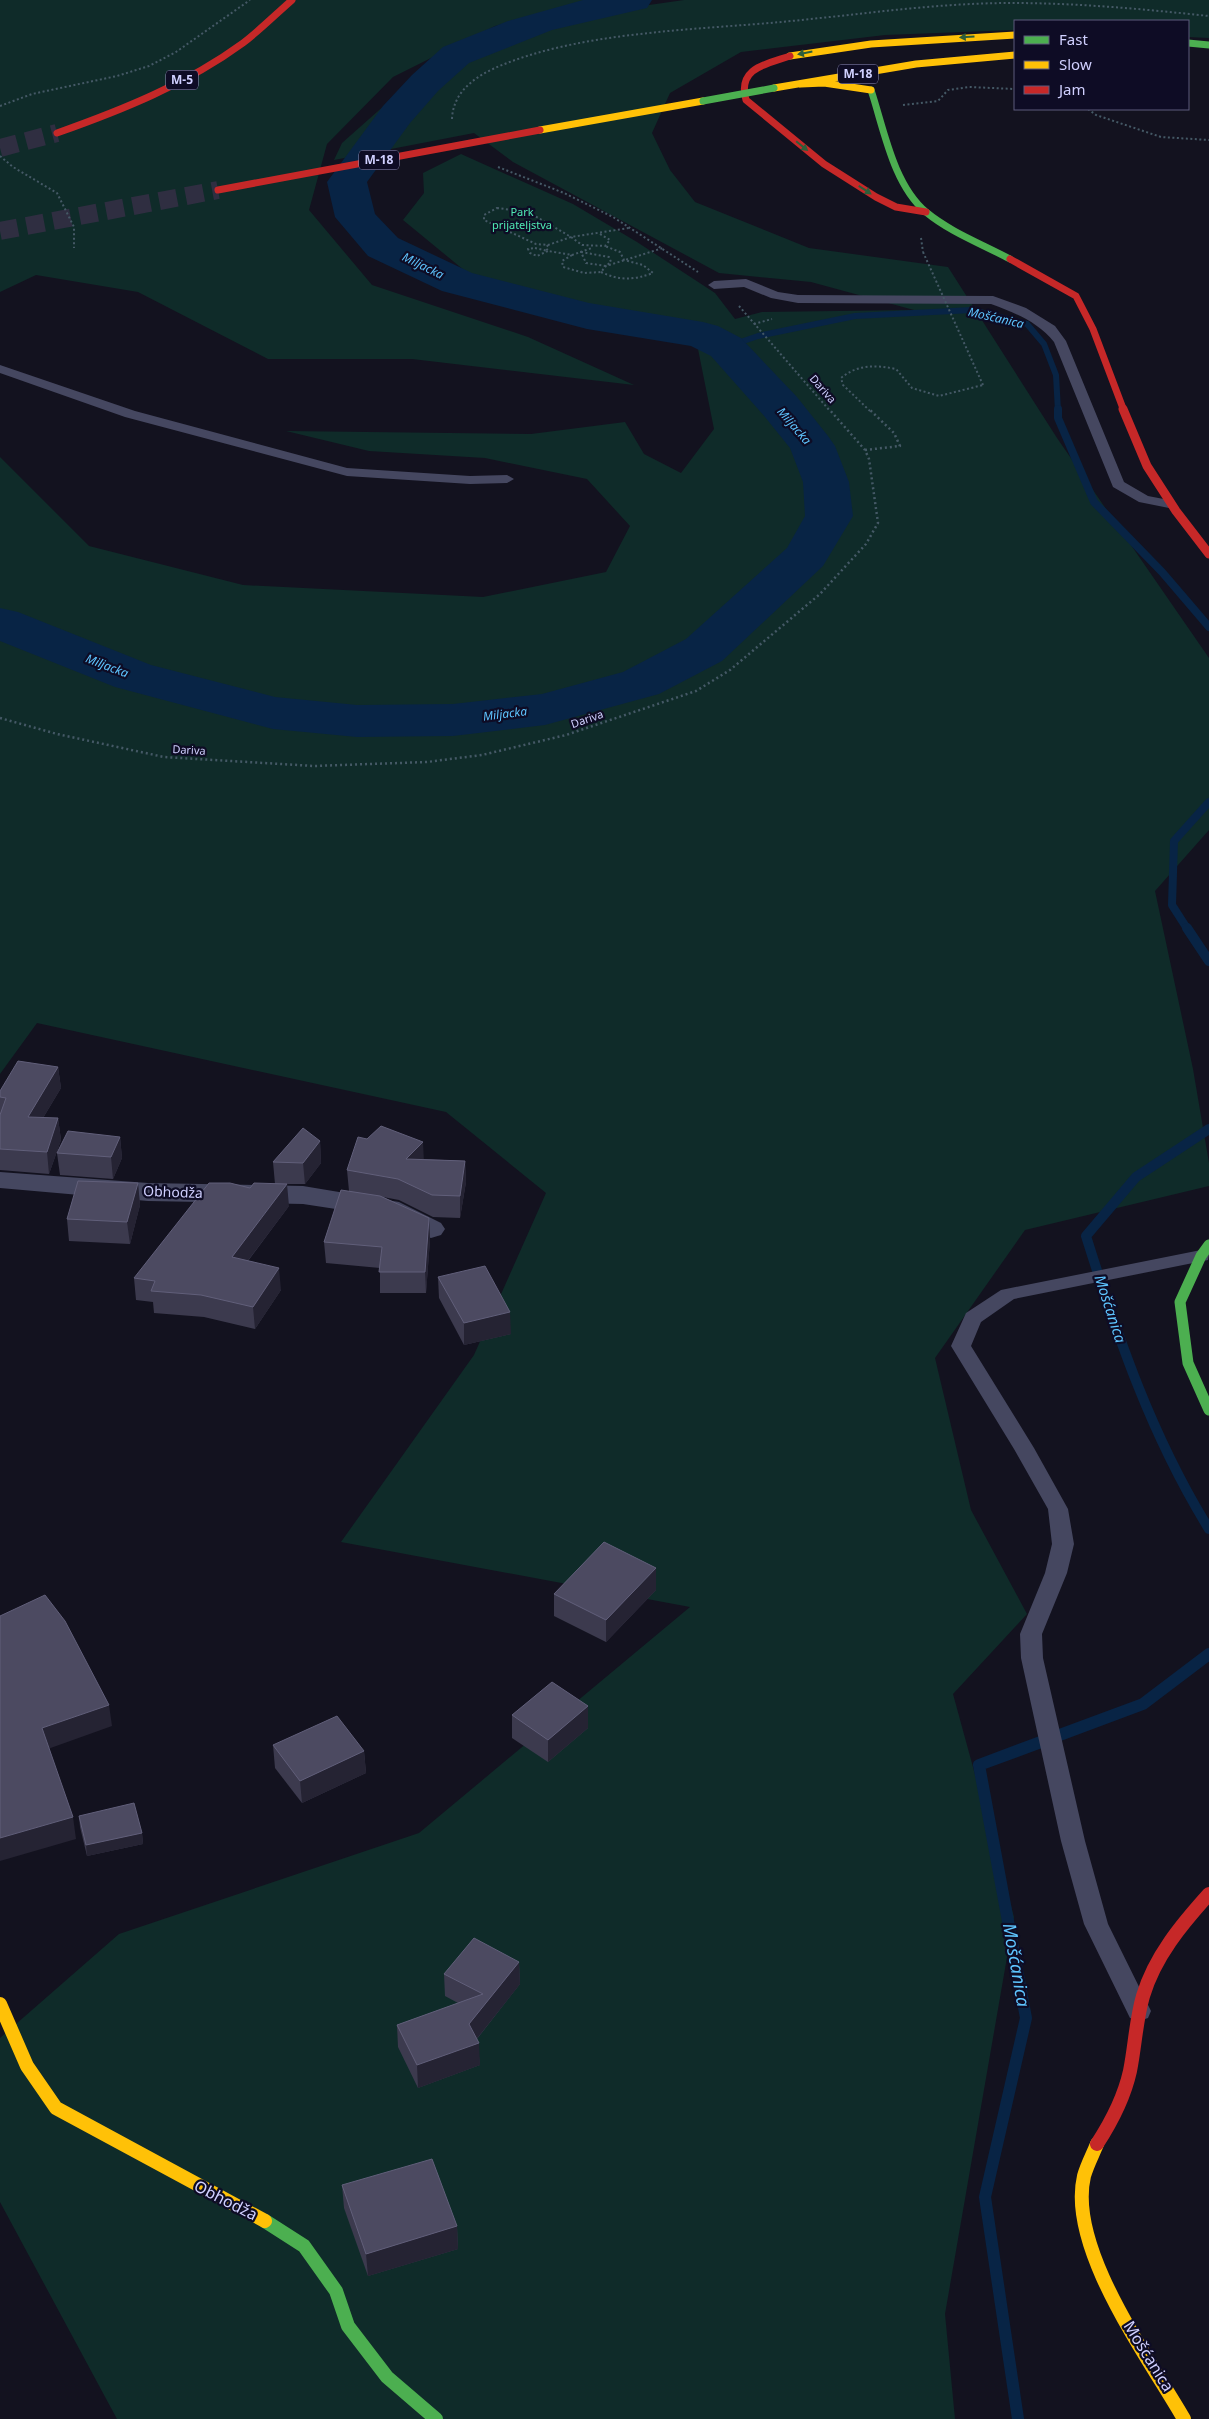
<svg xmlns="http://www.w3.org/2000/svg" width="1209" height="2419" font-family="'Noto Sans',sans-serif">
  <rect width="100%" height="100%" fill="#13121f"/>
  <g fill="#0f2b29">
    <polygon points="0,0 595,0 495,26 393,77 327,144 309,210 372,285 528,337 634,385 412,359 268,359 138,292 36,275 0,292"/>
    <polygon points="684,0 1209,0 1209,38 1188,37 1188,21 1015,21 1015,30 885,35 741,52 670,93 652,133 670,170 695,202 809,248 948,267 1057,438 1209,658 1209,830 1155,891 1193,1069 1209,1163 1209,1186 1025,1230 935,1358 971,1510 1027,1614 953,1694 1014,1917 945,2314 955,2419 117,2419 0,2202 0,2038 119,1934 419,1833 690,1607 341,1542 474,1355 546,1193 446,1112 37,1023 0,1074 0,457 89,546 243,585 483,597 606,572 630,526 587,479 485,458 369,451 286,431 531,434 625,422 644,454 681,473 714,429 696,339 476,280 403,220 424,193 423,173 461,154 573,204 637,242 715,293 735,319 762,312 914,310 811,282 719,273 513,162 474,133 334,160 342,143 422,72 600,12"/>
  </g>
  <g fill="none" stroke-linecap="round" stroke-linejoin="round">
    <polyline stroke="#082445" stroke-width="6" points="726,347 758,336 855,316 972,310 1027,324 1044,344 1056,375 1058,411"/>
    <g stroke="#082445" stroke-width="8">
      <polyline points="1058,409 1058,418 1094,502 1162,572 1209,627"/>
      <polyline points="1188,930 1172,905 1174,841 1209,802"/>
    </g>
    <g stroke="#082445" stroke-width="10">
      <polyline points="1187,928 1209,961"/>
      <path d="M1209 1129 1136 1177 1086 1236C1118 1338 1152 1437 1209 1529"/>
    </g>
    <polyline stroke="#082445" stroke-width="12" points="1018,2419 985,2197 1026,2018 979,1765 1143,1704 1209,1654"/>
    <polygon fill="#082445" fill-rule="evenodd" points="583,0 652,0 647,8 552,30 469,63 438,91 410,123 367,182 375,214 398,238 472,273 589,303 703,322 718,326 741,338 797,397 828,436 835,446 849,482 853,516 823,566 722,661 659,694 545,725 453,736 357,737 273,729 115,687 0,641 0,608 18,612 151,665 275,697 357,705 453,704 542,694 623,672 686,639 787,548 805,516 803,482 790,448 765,417 711,356 691,346 587,329 442,291 368,256 335,217 327,182 383,106 412,75 443,47 508,21"/>
    <g stroke="#2f2e41" stroke-width="18" stroke-dasharray="18 9" stroke-linecap="butt">
      <polyline points="0,148 57,133"/>
      <polyline points="0,231 218,190"/>
    </g>
    <g stroke="#455966" stroke-width="2" stroke-dasharray="2 2.5" stroke-linecap="butt">
      <polyline points="903,105 938,101 948,90 969,87 1015,89"/>
      <polyline points="0,106 32,94 117,76 149,66 176,52 250,0"/>
      <polyline points="1088,109 1096,115 1161,137 1209,140"/>
      <path d="M452 119C453 93 473 78 495 68 576 32 693 30 781 22 857 15 934 3 1011 3 1077 3 1143 9 1209 16"/>
      <polyline points="0,156 13,167 57,193 74,227 74,248"/>
      <polyline points="498,167 564,193 613,217 698,272"/>
      <polygon points="497,208 528,212 571,237 548,245 536,244 484,220 484,215"/>
      <polyline points="600,234 610,240 605,246 582,245 571,237 629,228"/>
      <polyline points="921,238 923,252"/>
      <polyline points="548,245 546,248 548,251 572,255 592,248"/>
      <polygon points="535,248 548,251 537,256 530,253 528,249"/>
      <polygon points="581,252 609,257 611,262 606,266 586,263"/>
      <polyline points="572,255 562,261 563,267 584,273 601,272 606,266 663,248"/>
      <path d="M601 272C620 281 634 280 653 273L643 265 624 260 620 252 605 246"/>
      <polyline points="739,306 830,411"/>
      <polyline points="754,324 772,319"/>
      <path d="M870 411 843 385 841 378C858 364 876 365 896 369L912 388 939 396 983 385"/>
    </g>
    <g stroke="#455966" stroke-width="2.5" stroke-dasharray="2 3" stroke-linecap="butt">
      <polyline points="865,450 900,446 894,433 869,409"/>
      <polyline points="0,718 57,734 164,757 314,766 427,762 482,755 566,735 696,691 730,670 820,594 866,544 878,523 869,459 865,450 829,409"/>
    </g>
    <g fill="#454760" fill-rule="evenodd">
      <path d="M746 279 778 292 798 295 993 296 1026 308 1055 326 1066 341 1124 482 1148 496 1174 501 1176 504 1169 508 1139 502 1113 487 1054 342C1038 322 1015 313 991 304L798 303 771 298 744 287 714 289 708 285 714 281Z"/>
      <polygon points="0,365 135,411 347,468 470,476 507,475 514,479 507,483 470,484 347,476 125,417 0,373"/>
      <polygon points="1201,1250 1209,1254 1208,1260 1014,1299 981,1322 971,1346 1034,1448 1068,1509 1074,1544 1067,1573 1042,1634 1043,1658 1085,1841 1108,1924 1151,2011 1148,2018 1139,2021 1130,2018 1084,1924 1061,1841 1021,1658 1020,1634 1045,1573 1052,1544 1048,1509 1014,1449 951,1346 966,1313 1001,1290"/>
    </g>
    <polygon fill="#454760" fill-rule="evenodd" points="0,1172 148,1183 303,1186 399,1202 441,1223 445,1229 441,1235 431,1238 421,1235 382,1216 303,1204 148,1201 0,1188"/>
    <g stroke="#4caf50" stroke-width="7">
      <polyline points="1188,43 1209,45"/>
      <path d="M871 90C884 129 893 184 926 212 950 232 982 244 1010 259"/>
    </g>
    <polyline stroke="#4caf50" stroke-width="11" points="1209,1245 1201,1256 1180,1302 1188,1363 1209,1410"/>
    <polyline stroke="#4caf50" stroke-width="14" points="265,2221 304,2246 336,2291 348,2326 387,2377 436,2419"/>
    <g stroke="#ffc107" stroke-width="7">
      <polyline points="790,56 871,44 1015,35"/>
      <polyline points="801,84 824,83 871,90"/>
      <polyline points="774,88 916,64 1015,55"/>
      <polyline points="540,130 703,101"/>
    </g>
    <g stroke="#ffc107" stroke-width="14">
      <polyline points="0,2004 27,2066 56,2108 265,2221"/>
      <path d="M1097 2144C1093 2154 1087 2165 1084 2176 1067 2248 1149 2358 1184 2419"/>
    </g>
    <g stroke="#c62828" stroke-width="7">
      <path d="M790 56C766 64 737 68 746 100L824 164 876 197 896 207 926 212"/>
      <path d="M57 133C122 110 187 84 243 43 260 30 276 14 292 0"/>
      <polyline points="1010,259 1076,296 1093,329 1124,411"/>
    </g>
    <polyline stroke="#c62828" stroke-width="9" points="1123,409 1147,466 1176,511 1209,554"/>
    <path stroke="#c62828" stroke-width="14" d="M1097 2144C1112 2121 1124 2098 1130 2071 1135 2046 1136 2020 1143 1996 1155 1956 1182 1924 1209 1894"/>
    <polyline stroke="#455966" stroke-width="2" stroke-dasharray="2 2.5" stroke-linecap="butt" points="923,252 983,385"/>
    <polyline stroke="#4caf50" stroke-width="7" points="703,101 774,88"/>
    <polyline stroke="#c62828" stroke-width="7" points="218,190 540,130"/>
  </g>
  <g fill="#3c3a4e">
    <polygon points="58,1067 61,1088 43,1118 58,1118 61,1140 49,1174 0,1170 0,1091"/>
    <polygon points="120,1137 122,1158 113,1179 60,1175 57,1153"/>
    <polygon points="320,1141 321,1163 305,1184 275,1184 273,1162"/>
    <polygon points="424,1159 465,1161 466,1182 460,1218 433,1217 399,1200 383,1197 429,1218 430,1240 426,1293 380,1293 380,1268 326,1263 324,1242 349,1191 347,1170"/>
    <polygon points="138,1183 140,1205 130,1244 69,1241 67,1219"/>
    <polygon points="289,1206 248,1261 281,1290 255,1329 204,1317 154,1313 153,1302 136,1300 134,1278"/>
    <polygon points="438,1277 511,1334 464,1345 439,1298"/>
    <polygon points="656,1590 606,1642 554,1616 554,1594"/>
    <polygon points="512,1715 588,1728 548,1762 512,1738"/>
    <polygon points="273,1745 364,1751 366,1773 302,1803 275,1768"/>
    <polygon points="79,1816 142,1833 143,1844 87,1856 80,1827"/>
    <polygon points="519,1962 520,1984 477,2039 480,2065 418,2088 398,2047 397,2025 458,2003 445,1996 444,1974"/>
    <polygon points="342,2185 457,2226 458,2249 368,2276 344,2208"/>
  </g>
  <g fill="#252333">
    <polygon points="58,1067 61,1088 31,1138 28,1117"/>
    <polygon points="58,1118 61,1140 49,1174 47,1152"/>
    <polygon points="120,1137 122,1158 113,1179 111,1157"/>
    <polygon points="320,1141 321,1163 305,1184 303,1163"/>
    <polygon points="423,1142 424,1163 406,1159"/>
    <polygon points="465,1161 466,1182 460,1218 460,1196"/>
    <polygon points="138,1183 140,1205 130,1244 127,1222"/>
    <polygon points="287,1184 289,1206 234,1279 232,1257"/>
    <polygon points="429,1218 430,1240 426,1293 425,1272"/>
    <polygon points="279,1268 281,1290 255,1329 253,1307"/>
    <polygon points="510,1312 511,1334 464,1345 464,1323"/>
    <polygon points="656,1568 656,1590 606,1642 606,1620"/>
    <polygon points="109,1705 112,1726 45,1750 42,1728"/>
    <polygon points="588,1706 588,1728 548,1762 548,1740"/>
    <polygon points="364,1751 366,1773 302,1803 300,1781"/>
    <polygon points="73,1817 76,1839 0,1861 0,1838"/>
    <polygon points="142,1833 143,1844 87,1856 86,1845"/>
    <polygon points="519,1962 520,1984 471,2046 479,2043 480,2065 418,2088 417,2065 469,2024"/>
    <polygon points="457,2226 458,2249 368,2276 366,2254"/>
  </g>
  <g fill="#4c4a61" stroke="#615f7a">
    <polygon points="18,1061 58,1067 28,1117 58,1118 47,1152 0,1149 0,1115 6,1098 0,1097 0,1091"/>
    <polygon points="381,1126 423,1142 406,1159 465,1161 460,1196 432,1195 398,1179 347,1170 358,1137 367,1139"/>
    <polygon points="303,1128 320,1141 303,1163 273,1162"/>
    <polygon points="68,1131 120,1137 111,1157 57,1153"/>
    <polygon points="78,1181 138,1183 127,1222 67,1219"/>
    <polygon points="209,1183 230,1183 250,1188 254,1183 287,1184 232,1257 279,1268 253,1307 201,1295 151,1291 155,1281 134,1278"/>
    <polygon points="341,1190 380,1196 429,1218 425,1272 379,1272 382,1247 324,1242"/>
    <polygon points="485,1266 510,1312 464,1323 438,1277"/>
    <polygon points="604,1542 656,1568 606,1620 554,1594"/>
    <polygon points="45,1595 65,1621 109,1705 42,1728 73,1817 0,1838 0,1616"/>
    <polygon points="552,1682 588,1706 548,1740 512,1715"/>
    <polygon points="337,1716 364,1751 300,1781 273,1745"/>
    <polygon points="134,1803 142,1833 86,1845 79,1816"/>
    <polygon points="474,1938 519,1962 469,2024 479,2043 417,2065 397,2025 483,1994 444,1974"/>
    <polygon points="432,2159 457,2226 366,2254 342,2185"/>
  </g>
  <defs><path id="oneway-solid" d="M-6-.8H1V-3.2L6.5 0L1 3.2V.8H-6Z" transform="scale(1.25)"/></defs>
  <g fill="#2d5e3a">
    <use href="#oneway-solid" transform="translate(967 37) rotate(177)"/>
    <use href="#oneway-solid" transform="translate(805 53) rotate(169)"/>
    <use href="#oneway-solid" transform="translate(802 146) rotate(39)"/>
    <use href="#oneway-solid" transform="translate(865 190) rotate(33)"/>
  </g>
  <g text-anchor="middle" stroke-width="4.5" stroke-linejoin="round" paint-order="stroke">
    <g font-size="11" fill="#50ebb4" stroke="#0e0c25">
      <text x="522" y="216">Park<tspan x="522" dy="13">prijateljstva</tspan></text>
    </g>
    <g font-size="11" fill="#d0d0ff" stroke="#0e0c25">
      <text transform="translate(823 389) rotate(49)" y="4">Dariva</text>
      <text transform="translate(587 719) rotate(-19)" y="4">Dariva</text>
      <text transform="translate(189 750) rotate(3)" y="4">Dariva</text>
    </g>
    <g fill="#0e0c25" stroke="#9695be" stroke-width="1">
      <rect x="838" y="64.5" width="40" height="19" rx="4"/>
      <rect x="166" y="70.5" width="32" height="19" rx="4"/>
      <rect x="359" y="150.5" width="40" height="19" rx="4"/>
    </g>
    <g font-size="12" font-weight="bold" fill="#d0d0ff">
      <text x="858" y="78">M-18</text>
      <text x="182" y="84">M-5</text>
      <text x="379" y="164">M-18</text>
    </g>
    <g font-size="12" font-style="italic" fill="#5ec5ff" stroke="#0e0c25">
      <text transform="translate(423 266) rotate(26)" y="4">Miljacka</text>
      <text transform="translate(996 318) rotate(13)" y="4">Mošćanica</text>
      <text transform="translate(794 426) rotate(49)" y="4">Miljacka</text>
      <text transform="translate(107 666) rotate(21)" y="4">Miljacka</text>
      <text transform="translate(505 714) rotate(-7)" y="4">Miljacka</text>
    </g>
    <g font-size="14" fill="#d0d0ff" stroke="#0e0c25">
      <text transform="translate(173 1192) rotate(2)" y="5">Obhodža</text>
    </g>
    <g font-size="15" font-style="italic" fill="#5ec5ff" stroke="#0e0c25">
      <text transform="translate(1110 1309) rotate(72)" y="5">Mošćanica</text>
    </g>
    <g font-size="16" fill="#d0d0ff" stroke="#0e0c25">
      <text transform="translate(226 2200) rotate(27)" y="6">Obhodža</text>
      <text transform="translate(1149 2356) rotate(58)" y="6">Mošćanica</text>
    </g>
    <g font-size="18" font-style="italic" fill="#5ec5ff" stroke="#0e0c25">
      <text transform="translate(1016 1965) rotate(80)" y="6">Mošćanica</text>
    </g>
  </g>
  <rect x="1014" y="20" width="175" height="90" fill="#0e0c25" stroke="#5c5a7c"/>
  <rect x="1024" y="36" width="25" height="8" fill="#4caf50" stroke="#5c5a7c"/>
  <text x="1059" y="45" font-size="15" fill="#d0d0ff">Fast</text>
  <rect x="1024" y="61" width="25" height="8" fill="#ffc107" stroke="#5c5a7c"/>
  <text x="1059" y="70" font-size="15" fill="#d0d0ff">Slow</text>
  <rect x="1024" y="86" width="25" height="8" fill="#c62828" stroke="#5c5a7c"/>
  <text x="1059" y="95" font-size="15" fill="#d0d0ff">Jam</text>
</svg>
